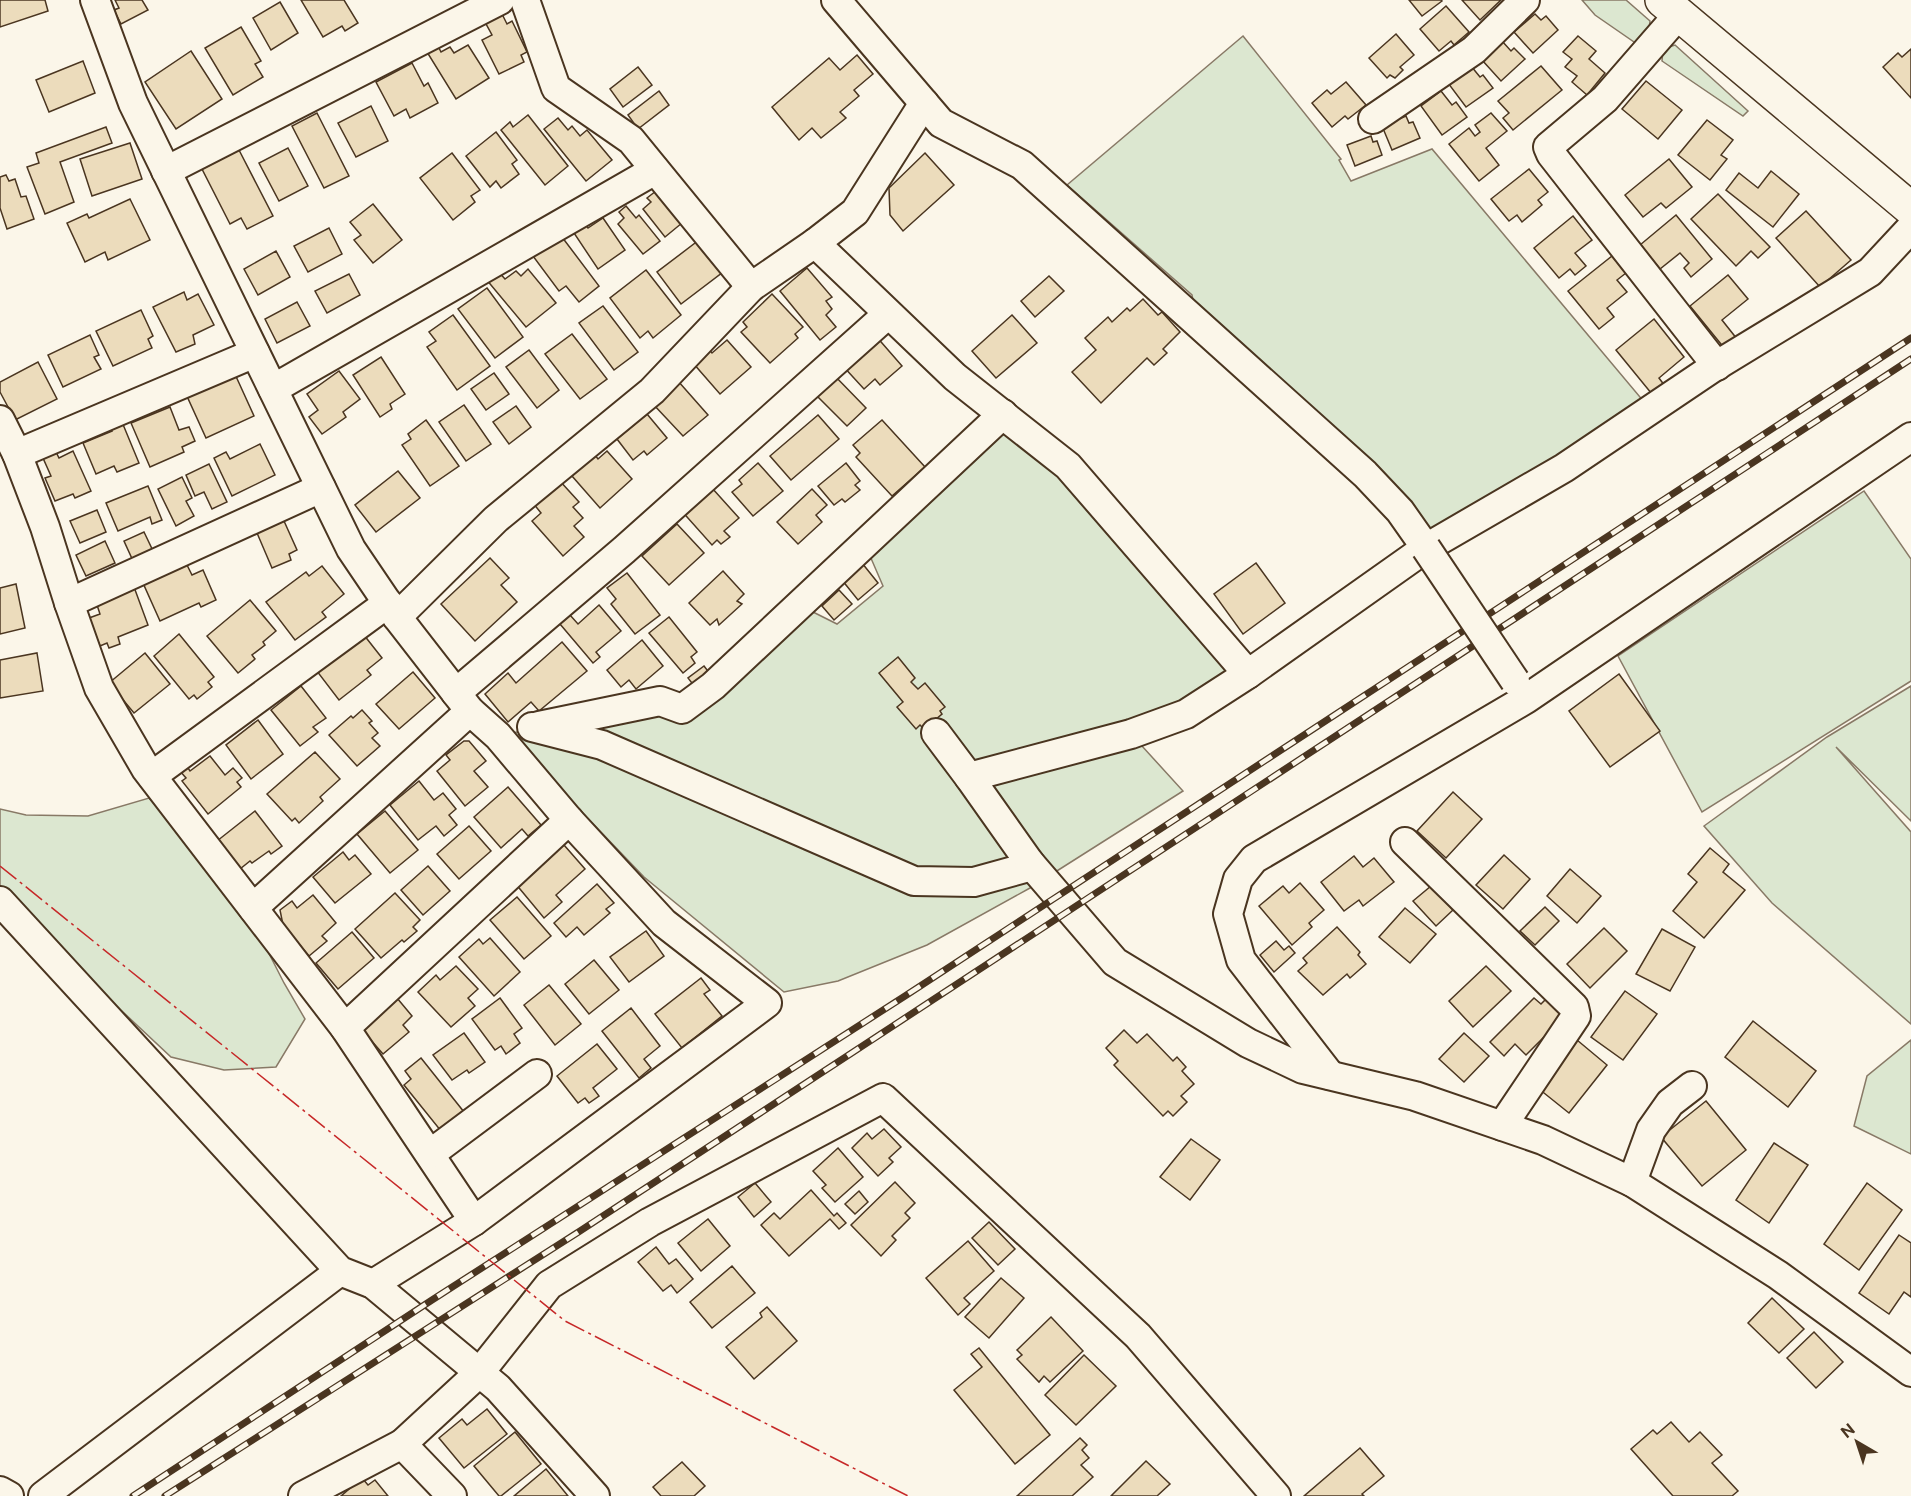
<svg xmlns="http://www.w3.org/2000/svg" width="1911" height="1496" font-family="'Public Sans',sans-serif">
  <rect width="100%" height="100%" fill="#fbf6e9"/>
  <g fill="#dce7d0" stroke="#887966" stroke-width="1.5">
    <polygon points="1582,0 1626,0 1650,21 1649,29 1637,44 1595,15"/>
    <polygon points="1243,36 1341,159 1339,160 1351,181 1432,149 1645,403 1428,535 1194,306 1192,295 1067,185"/>
    <polygon points="1675,45 1748,111 1743,116 1662,61 1663,49"/>
    <polygon points="1000,417 1065,470 1244,669 1131,734 1183,791 1030,888 927,945 838,981 784,992 644,877 507,734 629,711 682,709 799,605 837,624 883,586 867,549"/>
    <polygon points="1864,491 1911,559 1911,681 1702,812 1618,656"/>
    <polygon points="1911,686 1911,821 1836,747 1911,832 1911,1024 1772,903 1704,826 1827,737"/>
    <polygon points="149,798 204,859 257,930 284,983 305,1019 276,1067 224,1070 171,1057 0,897 0,809 26,815 88,816"/>
    <polygon points="1911,1040 1911,1154 1854,1126 1867,1076"/>
  </g>
  <g fill="#ecdcbc" stroke="#4a3520" stroke-width="1.5">
    <polygon points="0,0 45,0 48,11 0,27"/>
    <polygon points="115,0 142,0 148,10 121,24 114,10 119,8"/>
    <polygon points="301,0 344,0 358,23 345,31 342,26 323,37"/>
    <polygon points="1409,0 1441,0 1442,1 1422,16"/>
    <polygon points="1462,0 1501,0 1480,20"/>
    <polygon points="280,2 298,33 271,50 253,18"/>
    <polygon points="1446,6 1469,32 1454,45 1451,41 1439,51 1420,29"/>
    <polygon points="502,14 507,24 512,21 527,52 521,55 524,62 499,74 482,40 492,35 485,22"/>
    <polygon points="1535,14 1541,20 1546,16 1558,30 1533,53 1514,32"/>
    <polygon points="241,27 261,61 255,64 263,77 233,95 205,48"/>
    <polygon points="1396,34 1414,55 1400,67 1403,70 1395,78 1390,75 1387,78 1369,58"/>
    <polygon points="1578,36 1596,51 1589,59 1605,73 1587,95 1572,82 1577,76 1565,67 1572,59 1563,52"/>
    <polygon points="1502,41 1511,51 1514,48 1525,59 1501,81 1482,60"/>
    <polygon points="468,45 489,78 456,99 427,52 438,46 441,52 450,47 454,53"/>
    <polygon points="1911,49 1911,98 1883,67 1898,53 1902,57"/>
    <polygon points="191,51 222,99 176,129 145,82"/>
    <polygon points="857,55 873,74 854,90 859,96 840,112 846,118 821,138 812,128 799,140 772,107 829,58 840,70"/>
    <polygon points="83,61 95,93 49,112 36,80"/>
    <polygon points="412,63 424,86 428,83 438,103 410,118 406,109 394,116 376,82"/>
    <polygon points="1471,66 1480,77 1483,75 1493,88 1466,107 1448,83"/>
    <polygon points="1541,66 1562,90 1513,130 1503,118 1509,113 1498,101"/>
    <polygon points="638,67 652,85 623,107 610,89"/>
    <polygon points="1646,81 1682,110 1658,139 1622,109"/>
    <polygon points="1346,82 1366,105 1348,119 1345,116 1332,127 1312,103 1327,90 1331,94"/>
    <polygon points="659,91 669,105 638,129 628,115"/>
    <polygon points="1441,91 1452,105 1456,102 1467,117 1442,135 1421,106"/>
    <polygon points="371,106 388,141 356,157 338,123"/>
    <polygon points="317,113 349,176 324,188 292,126"/>
    <polygon points="1491,113 1507,131 1486,148 1499,165 1479,181 1449,144 1469,128 1475,136 1480,132 1475,125"/>
    <polygon points="528,115 568,166 545,185 501,130 510,122 513,127"/>
    <polygon points="1406,116 1409,123 1413,122 1420,138 1392,150 1382,126"/>
    <polygon points="558,118 568,130 572,126 580,136 587,130 612,160 586,181 544,129"/>
    <polygon points="1707,120 1733,140 1721,155 1727,159 1710,180 1678,155"/>
    <polygon points="106,127 112,143 60,162 74,202 45,214 27,167 39,163 36,153"/>
    <polygon points="496,132 517,160 512,164 519,174 501,188 496,181 490,187 466,156"/>
    <polygon points="1371,136 1373,142 1377,141 1382,155 1355,166 1347,145"/>
    <polygon points="130,143 142,179 92,196 80,159"/>
    <polygon points="288,148 308,186 279,201 259,163"/>
    <polygon points="239,150 273,216 247,229 241,218 230,224 202,169"/>
    <polygon points="452,153 480,190 471,196 475,202 453,220 420,178"/>
    <polygon points="925,153 954,185 903,231 890,215 889,188"/>
    <polygon points="1669,159 1692,187 1666,208 1661,203 1643,217 1625,195"/>
    <polygon points="1529,169 1548,192 1538,200 1542,205 1522,222 1517,215 1509,221 1491,199"/>
    <polygon points="1771,171 1799,194 1773,227 1726,190 1739,173 1758,188"/>
    <polygon points="6,175 9,181 15,179 21,197 26,196 34,219 7,229 0,208 0,177"/>
    <polygon points="656,191 682,223 665,237 643,209 651,202 647,198"/>
    <polygon points="1718,194 1770,247 1758,258 1751,251 1736,266 1691,219"/>
    <polygon points="130,199 150,240 108,260 105,252 85,262 67,223 87,214 89,218"/>
    <polygon points="373,204 402,240 373,263 354,240 361,235 350,222"/>
    <polygon points="626,206 636,218 639,215 660,241 643,254 618,224 624,218 619,212"/>
    <polygon points="1806,211 1851,260 1820,287 1776,238"/>
    <polygon points="1676,215 1712,259 1691,277 1684,268 1689,263 1680,253 1660,269 1640,245"/>
    <polygon points="1573,216 1592,240 1575,253 1586,266 1575,275 1570,269 1559,278 1534,248"/>
    <polygon points="603,218 625,250 598,269 572,230 584,222 588,228"/>
    <polygon points="329,228 342,254 308,272 294,246"/>
    <polygon points="562,237 599,286 579,302 566,286 559,291 530,252"/>
    <polygon points="699,240 723,272 681,304 657,272"/>
    <polygon points="276,251 290,277 258,295 244,269"/>
    <polygon points="1612,256 1626,273 1617,280 1627,292 1607,308 1614,317 1599,329 1568,291"/>
    <polygon points="807,268 832,297 826,301 832,309 826,315 836,327 820,340 780,291"/>
    <polygon points="496,269 505,279 516,271 521,276 528,269 556,303 526,327 486,279"/>
    <polygon points="646,270 681,315 653,338 648,331 640,338 610,298"/>
    <polygon points="349,274 360,295 327,313 315,291"/>
    <polygon points="1728,275 1748,299 1722,320 1737,339 1725,349 1690,306"/>
    <polygon points="1049,276 1064,291 1035,317 1021,301"/>
    <polygon points="487,288 523,337 495,358 458,309"/>
    <polygon points="184,292 187,300 198,294 214,325 193,335 195,344 176,352 153,307"/>
    <polygon points="772,294 803,327 795,334 798,338 770,363 741,332 747,327 743,322"/>
    <polygon points="1143,299 1158,315 1162,312 1180,332 1163,349 1167,353 1154,365 1147,358 1101,403 1072,372 1096,350 1085,338 1108,317 1112,322 1127,308 1130,311"/>
    <polygon points="297,302 310,326 277,343 265,319"/>
    <polygon points="603,306 638,352 614,370 579,323"/>
    <polygon points="141,310 153,336 148,339 152,348 113,366 96,331"/>
    <polygon points="453,315 490,366 457,390 427,347 436,341 429,332"/>
    <polygon points="1012,315 1037,343 996,378 972,351"/>
    <polygon points="1654,319 1684,357 1659,378 1668,390 1656,399 1616,350"/>
    <polygon points="572,334 607,379 580,399 545,354"/>
    <polygon points="90,335 99,355 94,357 101,369 63,387 48,355"/>
    <polygon points="875,335 902,366 880,385 875,379 864,389 842,365"/>
    <polygon points="727,340 751,367 720,394 693,363 709,349 712,353"/>
    <polygon points="529,350 559,390 537,408 506,367"/>
    <polygon points="381,357 405,394 390,404 392,409 380,417 353,375"/>
    <polygon points="38,362 57,399 15,420 0,392 0,382"/>
    <polygon points="339,371 360,399 343,412 346,417 322,434 309,417 318,410 307,394"/>
    <polygon points="234,372 254,416 206,438 186,394"/>
    <polygon points="494,373 509,394 486,410 471,389"/>
    <polygon points="832,373 866,408 847,426 813,392"/>
    <polygon points="678,381 708,415 683,436 653,404"/>
    <polygon points="464,405 491,444 466,461 439,422"/>
    <polygon points="516,406 531,427 509,444 493,422"/>
    <polygon points="170,407 179,430 189,427 195,441 182,447 184,452 150,467 131,423"/>
    <polygon points="647,414 667,438 647,455 644,451 633,460 617,439"/>
    <polygon points="818,415 839,439 791,480 770,456"/>
    <polygon points="426,420 459,466 430,486 402,445 411,439 408,434"/>
    <polygon points="882,420 925,467 892,496 856,457 860,453 853,445"/>
    <polygon points="122,422 139,463 117,472 114,466 96,474 83,443 112,431 110,427"/>
    <polygon points="260,444 275,475 232,496 214,458 226,452 230,459"/>
    <polygon points="73,451 91,491 75,498 73,494 55,501 45,478 51,476 43,458 56,452 59,458"/>
    <polygon points="607,451 632,479 600,508 572,476 595,455 598,459"/>
    <polygon points="758,463 783,491 753,516 732,492 742,484 739,480"/>
    <polygon points="846,463 860,481 855,485 860,490 845,502 842,499 834,505 818,486"/>
    <polygon points="209,464 227,502 212,509 204,492 195,496 186,475"/>
    <polygon points="398,471 420,498 376,532 355,505"/>
    <polygon points="182,477 192,498 186,501 194,516 176,526 158,489"/>
    <polygon points="559,480 579,502 573,507 583,518 574,526 584,537 563,556 532,521 541,513 533,503"/>
    <polygon points="148,486 162,520 152,524 150,517 118,531 106,503"/>
    <polygon points="712,488 739,518 724,531 730,537 721,544 717,540 712,545 679,508"/>
    <polygon points="812,489 827,505 816,515 822,522 798,544 777,522"/>
    <polygon points="97,510 106,532 80,543 70,521"/>
    <polygon points="284,521 297,550 289,554 291,560 272,568 257,533"/>
    <polygon points="677,524 704,553 669,585 642,556"/>
    <polygon points="144,532 154,553 134,563 124,541"/>
    <polygon points="105,541 115,563 86,576 76,555"/>
    <polygon points="490,558 509,578 501,585 517,602 475,641 441,604"/>
    <polygon points="186,563 192,575 203,570 216,600 201,607 199,603 160,621 143,583"/>
    <polygon points="862,563 878,583 858,600 842,580"/>
    <polygon points="1256,563 1285,603 1243,634 1214,594"/>
    <polygon points="322,566 344,594 322,612 326,617 295,640 266,602 306,572 309,576"/>
    <polygon points="723,571 744,594 737,601 742,604 719,625 717,619 710,625 689,603"/>
    <polygon points="627,573 660,615 635,634 611,604 616,599 607,588"/>
    <polygon points="16,584 25,628 0,634 0,588"/>
    <polygon points="134,587 148,625 118,637 120,644 109,648 107,643 100,646 89,618 100,614 96,602"/>
    <polygon points="839,590 852,604 834,620 822,606"/>
    <polygon points="250,600 276,631 263,642 265,645 252,655 255,659 238,673 207,636"/>
    <polygon points="599,605 621,631 596,652 600,657 593,663 560,624 570,615 578,624"/>
    <polygon points="669,617 697,652 691,657 695,663 683,673 649,633"/>
    <polygon points="360,630 382,658 367,670 371,675 339,700 313,666"/>
    <polygon points="179,634 214,677 208,682 212,687 197,699 194,695 189,699 154,656"/>
    <polygon points="642,640 663,666 636,689 629,680 621,687 607,670"/>
    <polygon points="562,642 587,671 539,711 531,702 508,722 485,694 508,673 516,683"/>
    <polygon points="37,653 43,691 0,698 0,660"/>
    <polygon points="145,653 170,684 134,713 109,683"/>
    <polygon points="898,657 915,678 911,682 918,689 925,683 945,707 940,711 942,714 924,729 920,725 916,729 897,707 903,702 879,673"/>
    <polygon points="704,666 714,679 698,691 688,678"/>
    <polygon points="413,672 435,698 399,729 376,704"/>
    <polygon points="1619,674 1660,731 1610,767 1569,711"/>
    <polygon points="301,686 326,718 313,727 318,732 300,746 271,710"/>
    <polygon points="362,710 372,721 369,723 378,733 372,738 380,746 357,766 329,735 351,716 353,718"/>
    <polygon points="258,720 283,754 251,779 226,745"/>
    <polygon points="464,741 469,741 486,761 474,771 488,787 465,806 437,771 450,760 446,755"/>
    <polygon points="315,752 340,779 320,797 323,801 299,823 295,818 292,821 267,794"/>
    <polygon points="210,756 225,775 233,768 242,778 237,782 241,787 208,814 182,781 186,778 179,770 186,765 190,771"/>
    <polygon points="419,781 434,800 443,793 456,809 449,815 457,825 444,836 436,826 418,840 390,805"/>
    <polygon points="508,787 541,825 528,836 522,829 501,848 474,817"/>
    <polygon points="1453,792 1482,819 1446,858 1417,831"/>
    <polygon points="255,811 282,846 271,854 269,851 252,863 250,861 240,869 217,841"/>
    <polygon points="385,811 418,850 390,873 357,834"/>
    <polygon points="469,826 491,851 459,879 437,854"/>
    <polygon points="564,845 585,869 556,895 562,902 544,918 515,883"/>
    <polygon points="1710,848 1729,864 1723,872 1745,890 1704,938 1673,911 1697,882 1688,874"/>
    <polygon points="343,852 349,860 355,855 371,874 335,903 313,877"/>
    <polygon points="1504,855 1530,879 1503,909 1476,885"/>
    <polygon points="1354,856 1363,867 1374,858 1394,882 1363,906 1359,900 1344,911 1321,882"/>
    <polygon points="428,866 450,891 423,915 401,890"/>
    <polygon points="1570,869 1601,896 1577,923 1547,896"/>
    <polygon points="1300,883 1324,910 1309,923 1312,927 1292,945 1259,906 1283,886 1289,893"/>
    <polygon points="597,884 614,903 606,909 610,913 584,935 577,927 566,937 554,923"/>
    <polygon points="1431,886 1453,910 1436,926 1413,901"/>
    <polygon points="395,893 420,920 413,927 417,931 404,942 402,940 381,958 355,929"/>
    <polygon points="313,895 336,923 322,936 327,941 309,956 283,925 280,910 292,901 297,908"/>
    <polygon points="517,897 551,936 524,959 490,920"/>
    <polygon points="1545,907 1559,921 1535,945 1520,931"/>
    <polygon points="1405,908 1436,934 1410,963 1379,937"/>
    <polygon points="1337,927 1360,952 1358,955 1366,964 1350,978 1347,974 1323,995 1298,971 1307,963 1303,958"/>
    <polygon points="1604,928 1627,951 1590,988 1567,964"/>
    <polygon points="1662,929 1695,947 1670,991 1636,974"/>
    <polygon points="646,931 664,956 629,982 610,957"/>
    <polygon points="352,932 374,958 338,989 316,963"/>
    <polygon points="490,938 520,972 494,996 459,957 479,939 483,944"/>
    <polygon points="1276,941 1284,950 1289,946 1295,953 1274,972 1260,955"/>
    <polygon points="594,960 619,990 589,1014 565,984"/>
    <polygon points="456,966 478,989 468,998 475,1006 451,1027 418,992 436,975 440,980"/>
    <polygon points="1486,966 1511,991 1473,1027 1449,1001"/>
    <polygon points="701,978 710,990 704,994 722,1016 682,1048 655,1014"/>
    <polygon points="549,985 581,1024 555,1045 524,1005"/>
    <polygon points="1625,991 1657,1014 1623,1060 1591,1037"/>
    <polygon points="1549,996 1567,1014 1526,1055 1515,1044 1504,1056 1490,1042 1534,998 1541,1004"/>
    <polygon points="397,998 412,1016 403,1025 409,1032 383,1054 362,1030"/>
    <polygon points="500,998 522,1028 514,1034 520,1043 506,1054 501,1046 495,1050 472,1019"/>
    <polygon points="631,1008 660,1046 644,1059 651,1068 639,1078 602,1031"/>
    <polygon points="1753,1021 1816,1071 1788,1107 1725,1057"/>
    <polygon points="1124,1030 1137,1043 1147,1034 1173,1061 1177,1057 1186,1067 1182,1071 1194,1084 1181,1096 1187,1102 1173,1116 1168,1111 1163,1116 1114,1065 1118,1061 1106,1048"/>
    <polygon points="464,1033 485,1062 469,1073 467,1070 452,1080 433,1055"/>
    <polygon points="1464,1033 1489,1056 1464,1082 1439,1059"/>
    <polygon points="1577,1040 1607,1065 1569,1113 1539,1089"/>
    <polygon points="597,1044 617,1069 593,1088 599,1096 589,1103 585,1098 578,1103 557,1076"/>
    <polygon points="421,1058 464,1112 441,1131 404,1085 411,1079 405,1071"/>
    <polygon points="1706,1101 1746,1150 1702,1186 1661,1137"/>
    <polygon points="884,1129 901,1147 889,1158 893,1162 878,1176 852,1148 867,1133 872,1139"/>
    <polygon points="1191,1139 1220,1160 1190,1200 1160,1177"/>
    <polygon points="1774,1143 1808,1165 1769,1223 1736,1200"/>
    <polygon points="838,1148 863,1177 835,1202 822,1188 826,1185 813,1171"/>
    <polygon points="895,1182 915,1203 905,1213 910,1218 892,1236 896,1240 881,1256 851,1225"/>
    <polygon points="755,1183 771,1202 754,1217 738,1197"/>
    <polygon points="1867,1183 1902,1210 1859,1270 1824,1244"/>
    <polygon points="811,1190 834,1216 837,1213 846,1223 839,1229 830,1219 789,1256 761,1225 774,1213 780,1219"/>
    <polygon points="859,1191 868,1202 855,1214 845,1204"/>
    <polygon points="708,1219 730,1246 701,1271 678,1243"/>
    <polygon points="989,1222 1015,1249 998,1265 972,1238"/>
    <polygon points="1899,1235 1911,1243 1911,1297 1904,1292 1889,1314 1859,1293"/>
    <polygon points="968,1241 994,1271 964,1298 970,1304 958,1315 926,1278"/>
    <polygon points="656,1247 669,1264 676,1259 693,1279 677,1293 671,1285 663,1291 638,1262"/>
    <polygon points="732,1266 755,1293 712,1328 690,1302"/>
    <polygon points="1001,1278 1024,1298 989,1338 965,1317"/>
    <polygon points="1772,1298 1804,1329 1779,1353 1748,1323"/>
    <polygon points="767,1307 797,1341 754,1379 726,1347 762,1317 760,1313"/>
    <polygon points="1051,1317 1083,1351 1050,1382 1044,1376 1039,1382 1017,1359 1022,1355 1017,1350"/>
    <polygon points="1814,1332 1843,1362 1816,1388 1787,1358"/>
    <polygon points="979,1348 1050,1435 1015,1464 954,1390 982,1367 971,1354"/>
    <polygon points="1084,1355 1116,1386 1076,1425 1045,1395"/>
    <polygon points="487,1409 507,1434 464,1468 439,1438 462,1419 467,1425"/>
    <polygon points="1671,1422 1689,1442 1700,1432 1722,1455 1712,1463 1738,1491 1732,1496 1673,1496 1631,1449 1653,1430 1657,1434"/>
    <polygon points="515,1432 541,1464 501,1496 499,1496 474,1466"/>
    <polygon points="1080,1438 1087,1445 1082,1450 1089,1458 1081,1465 1093,1477 1072,1496 1017,1496"/>
    <polygon points="1360,1448 1384,1476 1362,1494 1364,1496 1304,1496"/>
    <polygon points="1146,1461 1170,1484 1157,1496 1111,1496"/>
    <polygon points="682,1462 705,1486 694,1496 661,1496 653,1487"/>
    <polygon points="546,1469 568,1496 514,1496"/>
    <polygon points="362,1478 368,1485 375,1480 388,1496 341,1496"/>
  </g>
  <g fill="none" stroke-linecap="round" stroke-linejoin="round">
    <g stroke="#4a3520" stroke-width="32">
      <g id="minor">
        <polyline points="95,0 133,103 351,549 397,617 470,711 498,736 569,820 664,923 767,1003 474,1221 373,1284"/>
        <polyline points="525,0 556,88 631,140 751,287"/>
        <polyline points="836,0 941,123 1022,165 1365,474 1400,511 1426,548"/>
        <polyline points="1679,14 1605,99 1548,147 1551,154 1717,366"/>
        <polyline points="1373,119 1474,50 1525,0"/>
        <polyline points="166,171 500,0"/>
        <polyline points="815,243 955,377 1068,466 1248,674 1426,548 1564,468 1714,367 1870,272 1911,228"/>
        <polyline points="273,389 655,170"/>
        <polyline points="0,420 17,454 45,527 69,603 99,688 146,769 345,1028 474,1221"/>
        <polyline points="17,454 255,353"/>
        <polyline points="69,603 321,488"/>
        <polyline points="397,617 496,519 652,391 751,287 815,243 855,212 924,103"/>
        <polyline points="456,693 624,550 888,314"/>
        <polyline points="539,726 660,701 682,709 713,686 1003,414"/>
        <polyline points="532,727 602,745 914,881 974,882 1032,866 969,777 1131,734 1186,714 1248,674"/>
        <polyline points="936,733 969,777"/>
        <polyline points="152,776 388,603"/>
        <polyline points="1405,842 1574,1007 1576,1016 1502,1126"/>
        <polyline points="1029,862 1115,962 1248,1043 1303,1069 1415,1096 1543,1140 1632,1182 1778,1275 1911,1372"/>
        <polyline points="0,901 340,1271 373,1284 498,1388 595,1496"/>
        <polyline points="253,908 470,711"/>
        <polyline points="345,1028 569,820"/>
        <polyline points="1330,1075 1241,960 1228,914 1238,879 1254,859 1526,699 1911,437"/>
        <polyline points="430,1154 537,1074"/>
        <polyline points="1632,1182 1651,1130 1670,1103 1692,1086"/>
        <polyline points="402,1444 480,1372 549,1285 650,1222 883,1098 1138,1336 1276,1496"/>
        <polyline points="0,1491 9,1496"/>
        <polyline points="43,1496 340,1271"/>
        <polyline points="303,1496 402,1444 452,1496"/>
      </g>
    </g>
    <g stroke="#4a3520" stroke-width="36">
      <polyline id="tertiary" points="1662,0 1911,209"/>
    </g>
    <use href="#minor" stroke="#fbf6e9" stroke-width="28"/>
    <use href="#tertiary" stroke="#fbf6e9" stroke-width="33"/>
    <g stroke="#4a3520" stroke-width="7">
      <g id="rail">
        <polyline points="133,1496 432,1300 905,996 1911,338"/>
        <polyline points="165,1496 580,1231 1911,359"/>
      </g>
    </g>
    <use href="#rail" stroke="#fbf6e9" stroke-width="4.5" stroke-dasharray="14" stroke-linecap="butt"/>
    <g stroke="#4a3520" stroke-width="32" stroke-linecap="butt">
      <polyline id="minor-bridge" points="1426,548 1515,681"/>
    </g>
    <use href="#minor-bridge" stroke="#fbf6e9" stroke-width="28"/>
    <polyline stroke="#c62828" stroke-width="1.5" stroke-dasharray="21 4.5 3 4.5" stroke-linecap="butt" points="0,866 565,1321 908,1496"/>
  </g>
  <g transform="translate(1857 1442) rotate(321)" stroke="#fbf6e9" stroke-width="4.5" paint-order="stroke">
  <path d="M0-4.5L10 22L0 15L-10 22Z" fill="#4a3520"/>
  <text y="-9" font-size="16" font-weight="bold" text-anchor="middle" fill="#4a3520">N</text>
  </g>
</svg>
